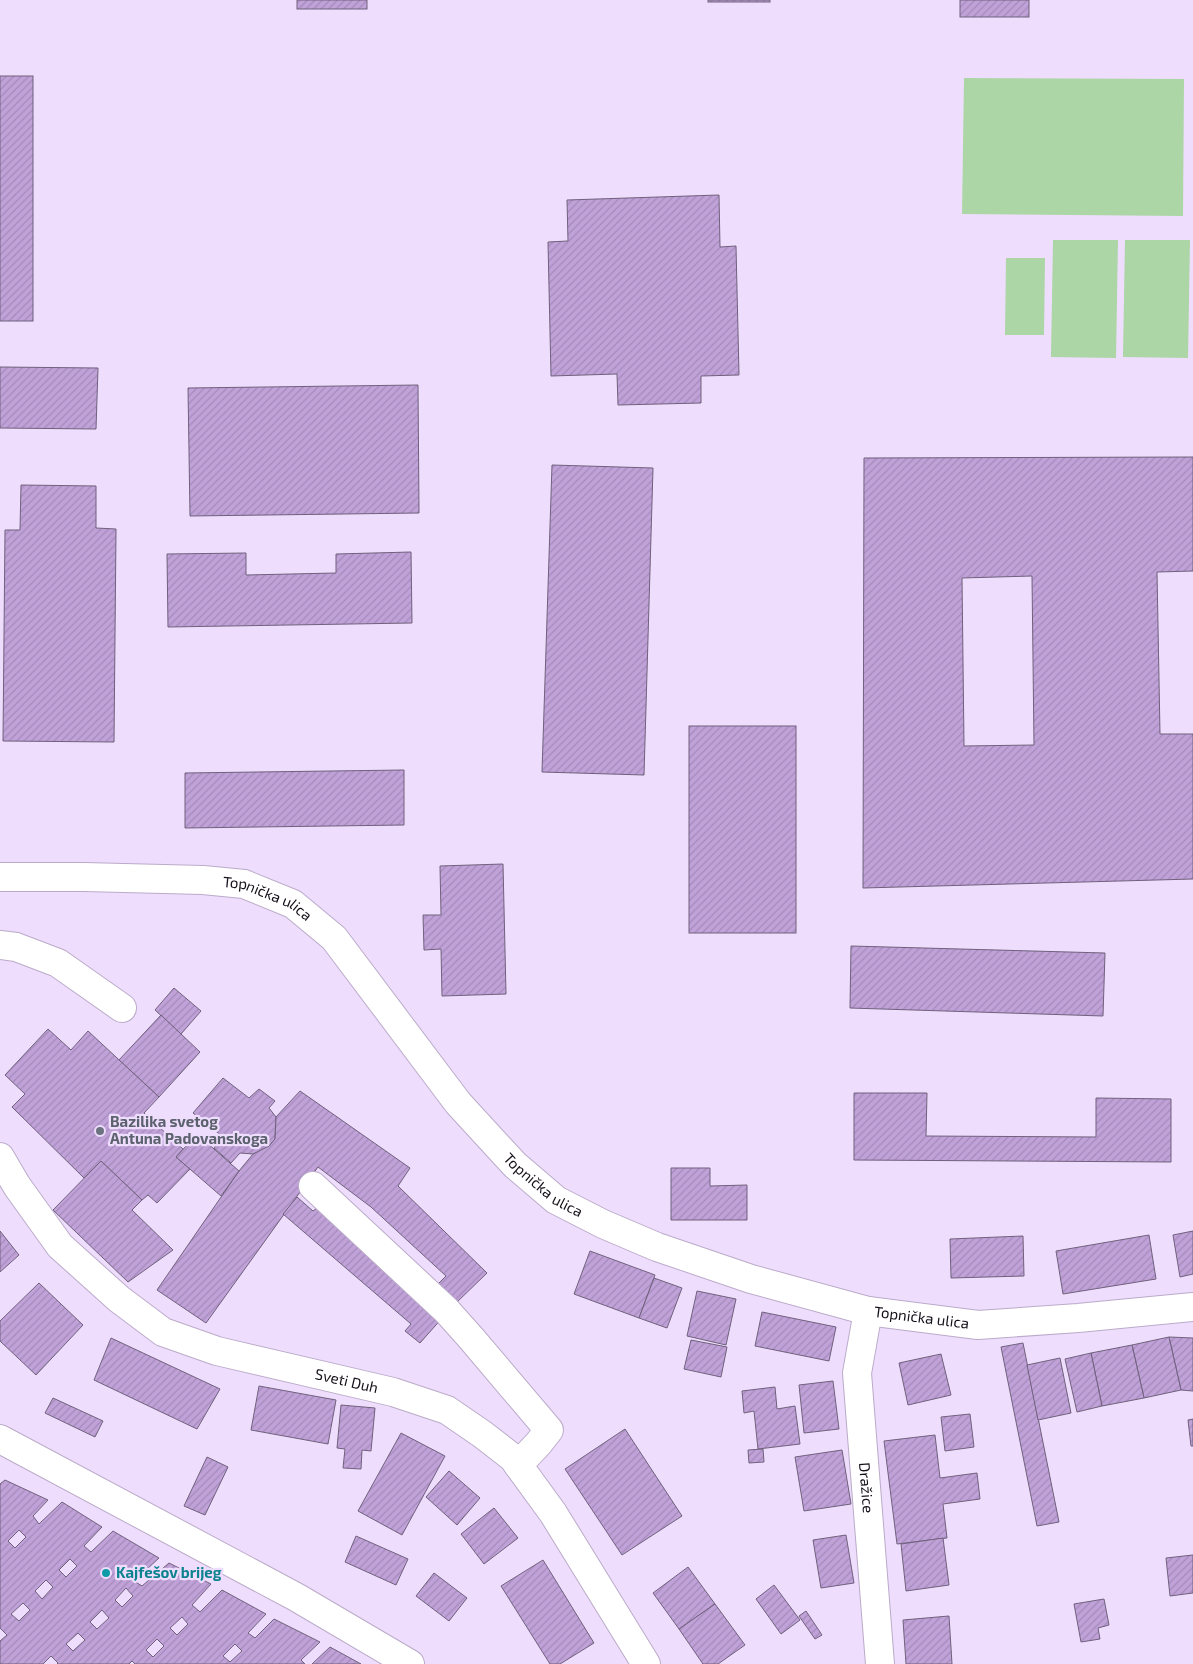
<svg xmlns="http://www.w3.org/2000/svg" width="1193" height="1664" font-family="'Exo 2',sans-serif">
  <defs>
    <pattern id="building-hatch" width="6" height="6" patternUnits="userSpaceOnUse" patternTransform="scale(1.25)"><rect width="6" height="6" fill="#c0a2d9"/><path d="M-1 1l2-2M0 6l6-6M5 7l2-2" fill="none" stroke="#a48aba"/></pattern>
  </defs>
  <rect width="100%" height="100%" fill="#eeddfc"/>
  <g fill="#acd6a6">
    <polygon points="964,78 1184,79 1183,216 962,214"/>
    <polygon points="1053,240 1118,240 1116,358 1051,357"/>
    <polygon points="1125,240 1190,240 1188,358 1123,357"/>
    <polygon points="1006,258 1045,258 1044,335 1005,335"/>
  </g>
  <g fill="url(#building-hatch)" stroke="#70617d" fill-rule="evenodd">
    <rect x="297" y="0" width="70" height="9"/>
    <rect x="708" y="0" width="62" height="2"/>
    <rect x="960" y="0" width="69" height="17"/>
    <rect x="0" y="76" width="33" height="245"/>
    <polygon points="719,195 720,247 736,246 739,375 701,376 701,403 618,405 617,374 551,376 548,242 568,241 567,200"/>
    <polygon points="0,367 98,368 96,429 0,428"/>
    <polygon points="418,385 419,513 190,516 188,388"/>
    <path d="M1193 457V571L1157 572 1160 734H1193V879L863 888 864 458ZM1032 576 1034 745 964 746 962 578Z"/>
    <polygon points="552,465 653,468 644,775 542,772"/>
    <polygon points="21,485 96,486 96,528 116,529 114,742 3,741 5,530 20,530"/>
    <polygon points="411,552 412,623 168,627 167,554 246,553 246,575 336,573 336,554"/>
    <rect x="689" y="726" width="107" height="207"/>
    <polygon points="404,770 404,825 185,828 185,773"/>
    <polygon points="503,864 506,994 442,996 441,949 424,950 423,915 441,915 440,866"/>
    <polygon points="851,946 1105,953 1103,1016 850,1008"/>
    <polygon points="174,988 201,1011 181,1034 155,1010"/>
    <polygon points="161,1015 200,1052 159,1097 119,1060"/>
    <polygon points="48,1029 71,1050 88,1031 159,1097 144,1113 183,1149 176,1157 190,1169 157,1203 148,1195 142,1200 101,1161 84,1178 12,1107 25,1094 5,1075"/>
    <polygon points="223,1078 249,1098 259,1089 275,1101 269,1108 276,1117 275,1139 269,1146 263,1150 253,1154 240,1153 231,1163 214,1148 222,1136 193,1113"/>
    <polygon points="300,1091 410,1168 398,1186 487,1273 455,1304 435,1287 446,1276 371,1207 318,1167 206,1323 157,1290 239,1171 253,1154 269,1146 275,1139 276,1117"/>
    <polygon points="854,1093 927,1093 926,1136 1096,1137 1096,1098 1171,1099 1171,1162 854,1160"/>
    <polygon points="197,1134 239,1171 221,1196 176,1157"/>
    <polygon points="101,1161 142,1200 132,1210 173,1250 128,1282 53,1210"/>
    <polygon points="671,1168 710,1168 710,1186 747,1185 747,1220 671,1220"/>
    <polygon points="297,1197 313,1211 317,1208 443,1317 420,1343 405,1331 411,1324 283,1214"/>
    <polygon points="0,1231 19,1255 0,1272"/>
    <polygon points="1193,1231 1193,1274 1180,1277 1173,1235"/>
    <polygon points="1149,1235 1156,1279 1063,1294 1056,1251"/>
    <polygon points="1023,1236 1024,1276 951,1278 950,1239"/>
    <polygon points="590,1251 655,1275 639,1318 574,1294"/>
    <polygon points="654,1278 682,1288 667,1328 639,1318"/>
    <polygon points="39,1283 83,1325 36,1375 0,1341 0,1321"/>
    <polygon points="697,1291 736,1299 726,1345 687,1336"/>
    <polygon points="762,1312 836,1327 829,1361 755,1346"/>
    <polygon points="1169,1337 1193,1338 1193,1391 1181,1390"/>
    <polygon points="1169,1337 1181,1390 1144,1398 1132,1345"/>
    <polygon points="111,1338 220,1389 197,1429 94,1380"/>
    <polygon points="691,1340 727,1347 721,1377 684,1369"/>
    <polygon points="1023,1343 1059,1522 1037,1526 1001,1347"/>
    <polygon points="1132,1345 1144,1398 1102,1406 1091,1353"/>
    <polygon points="1091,1353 1102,1406 1077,1412 1065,1359"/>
    <polygon points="941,1354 951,1395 908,1405 899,1363"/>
    <polygon points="1060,1358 1071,1413 1038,1420 1027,1365"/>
    <polygon points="833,1381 839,1429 804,1433 799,1385"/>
    <polygon points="259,1386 336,1400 328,1444 251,1430"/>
    <polygon points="775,1387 777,1409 795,1406 800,1444 758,1449 754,1411 744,1413 742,1391"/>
    <polygon points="53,1398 103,1421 95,1437 45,1413"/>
    <polygon points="341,1405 375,1408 371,1451 362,1450 361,1469 343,1468 345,1449 337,1448"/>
    <polygon points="970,1414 974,1447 945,1451 941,1417"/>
    <polygon points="1193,1419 1193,1446 1191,1446 1188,1420"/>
    <polygon points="625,1429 682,1516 622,1555 565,1469"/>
    <polygon points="401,1433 445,1456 402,1535 358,1511"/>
    <polygon points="935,1435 940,1478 977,1473 980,1499 943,1504 947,1538 897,1544 884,1441"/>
    <polygon points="763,1449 764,1462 749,1463 748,1450"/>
    <polygon points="842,1450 851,1504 804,1511 795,1457"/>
    <polygon points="207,1457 228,1467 205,1515 184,1506"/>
    <polygon points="449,1471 480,1498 457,1525 426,1497"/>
    <path d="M5 1480 48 1500 33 1516 39 1524 62 1502 102 1527 84 1546 91 1552 113 1531 159 1558 134 1581 142 1586 169 1563 211 1584 192 1605 200 1612 222 1590 266 1614 248 1633 255 1638 274 1619 320 1642 301 1660 305 1664H135L132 1661 129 1664H57L58 1663 51 1656 43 1664H0V1641L7 1635 0 1628V1484ZM19 1530 26 1537 15 1548 8 1541ZM70 1559 77 1566 66 1577 59 1570ZM46 1580 53 1587 42 1599 35 1591ZM126 1588 133 1596 122 1607 115 1600ZM23 1603 30 1610 19 1621 11 1614ZM102 1610 109 1618 97 1629 90 1622ZM182 1617 188 1624 177 1635 170 1628ZM78 1633 85 1640 73 1651 66 1644ZM157 1639 164 1646 153 1657 146 1650ZM235 1644 242 1651 230 1662 223 1656Z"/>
    <polygon points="494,1508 518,1538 484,1564 461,1534"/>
    <polygon points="846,1535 854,1583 821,1588 813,1540"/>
    <polygon points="356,1536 408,1559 396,1585 345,1562"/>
    <polygon points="943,1538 949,1585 906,1591 901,1544"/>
    <polygon points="1193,1555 1193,1593 1170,1596 1166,1558"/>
    <polygon points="543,1560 594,1643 560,1664 550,1664 501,1586"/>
    <polygon points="688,1567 715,1604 679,1629 653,1593"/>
    <polygon points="434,1573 467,1598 449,1621 416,1596"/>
    <polygon points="774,1585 800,1620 781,1634 756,1599"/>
    <polygon points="1104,1599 1109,1625 1098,1628 1100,1639 1081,1642 1074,1604"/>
    <polygon points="715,1604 745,1645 718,1664 703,1664 679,1629"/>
    <polygon points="806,1611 822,1635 815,1639 799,1616"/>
    <polygon points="949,1616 952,1664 906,1664 903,1620"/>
    <polygon points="330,1647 361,1664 312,1664"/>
  </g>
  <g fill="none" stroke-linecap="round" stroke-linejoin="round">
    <g stroke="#bbabc9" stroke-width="30">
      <g id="minor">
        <path id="s1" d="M0 877H84L203 880 244 884 293 904 334 938 458 1103 515 1165 556 1200 603 1224 657 1247 751 1279 868 1311 978 1325 1078 1318 1193 1307"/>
        <polyline points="0,945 16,947 58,963 122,1008"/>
        <polyline points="313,1186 446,1310 471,1338 549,1430 538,1444 518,1465"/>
        <path id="s2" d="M868 1311 857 1373 880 1664"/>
        <polyline points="0,1439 296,1597 410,1664"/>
      </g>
    </g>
    <g stroke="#bbabc9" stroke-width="30">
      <g id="major">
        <path id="s3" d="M0 1157 17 1186 60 1246 119 1299 163 1332 217 1351 393 1392 447 1410 482 1434 513 1458 553 1513 646 1664"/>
      </g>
    </g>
    <use href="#minor" stroke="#fff" stroke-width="28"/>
    <use href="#major" stroke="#fff" stroke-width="28"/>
  </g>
  <circle fill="#6b7280" stroke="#eeddfc" stroke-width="2" cx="100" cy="1131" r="5"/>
  <circle fill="#0f9aa8" stroke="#eeddfc" stroke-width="2" cx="106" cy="1573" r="5"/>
  <g text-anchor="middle" stroke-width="4.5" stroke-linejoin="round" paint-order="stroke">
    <g font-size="15" fill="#16101a" stroke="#eeddfc">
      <text dy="5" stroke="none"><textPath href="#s1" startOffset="271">Topnička ulica</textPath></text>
      <text dy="5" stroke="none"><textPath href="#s1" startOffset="676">Topnička ulica</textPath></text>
      <text dy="5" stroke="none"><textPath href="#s1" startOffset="1081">Topnička ulica</textPath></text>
      <text dy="5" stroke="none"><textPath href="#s3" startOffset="432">Sveti Duh</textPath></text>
      <text dy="5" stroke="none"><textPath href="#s2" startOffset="178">Dražice</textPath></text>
    </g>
    <g font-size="15" font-weight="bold" fill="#5b616d" stroke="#eeddfc" text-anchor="start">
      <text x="110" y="1127">Bazilika svetog<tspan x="110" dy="17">Antuna Padovanskoga</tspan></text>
    </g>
    <g font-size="15" font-weight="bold" fill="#0d838f" stroke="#eeddfc" text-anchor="start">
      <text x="116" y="1578">Kajfešov brijeg</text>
    </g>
  </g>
</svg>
